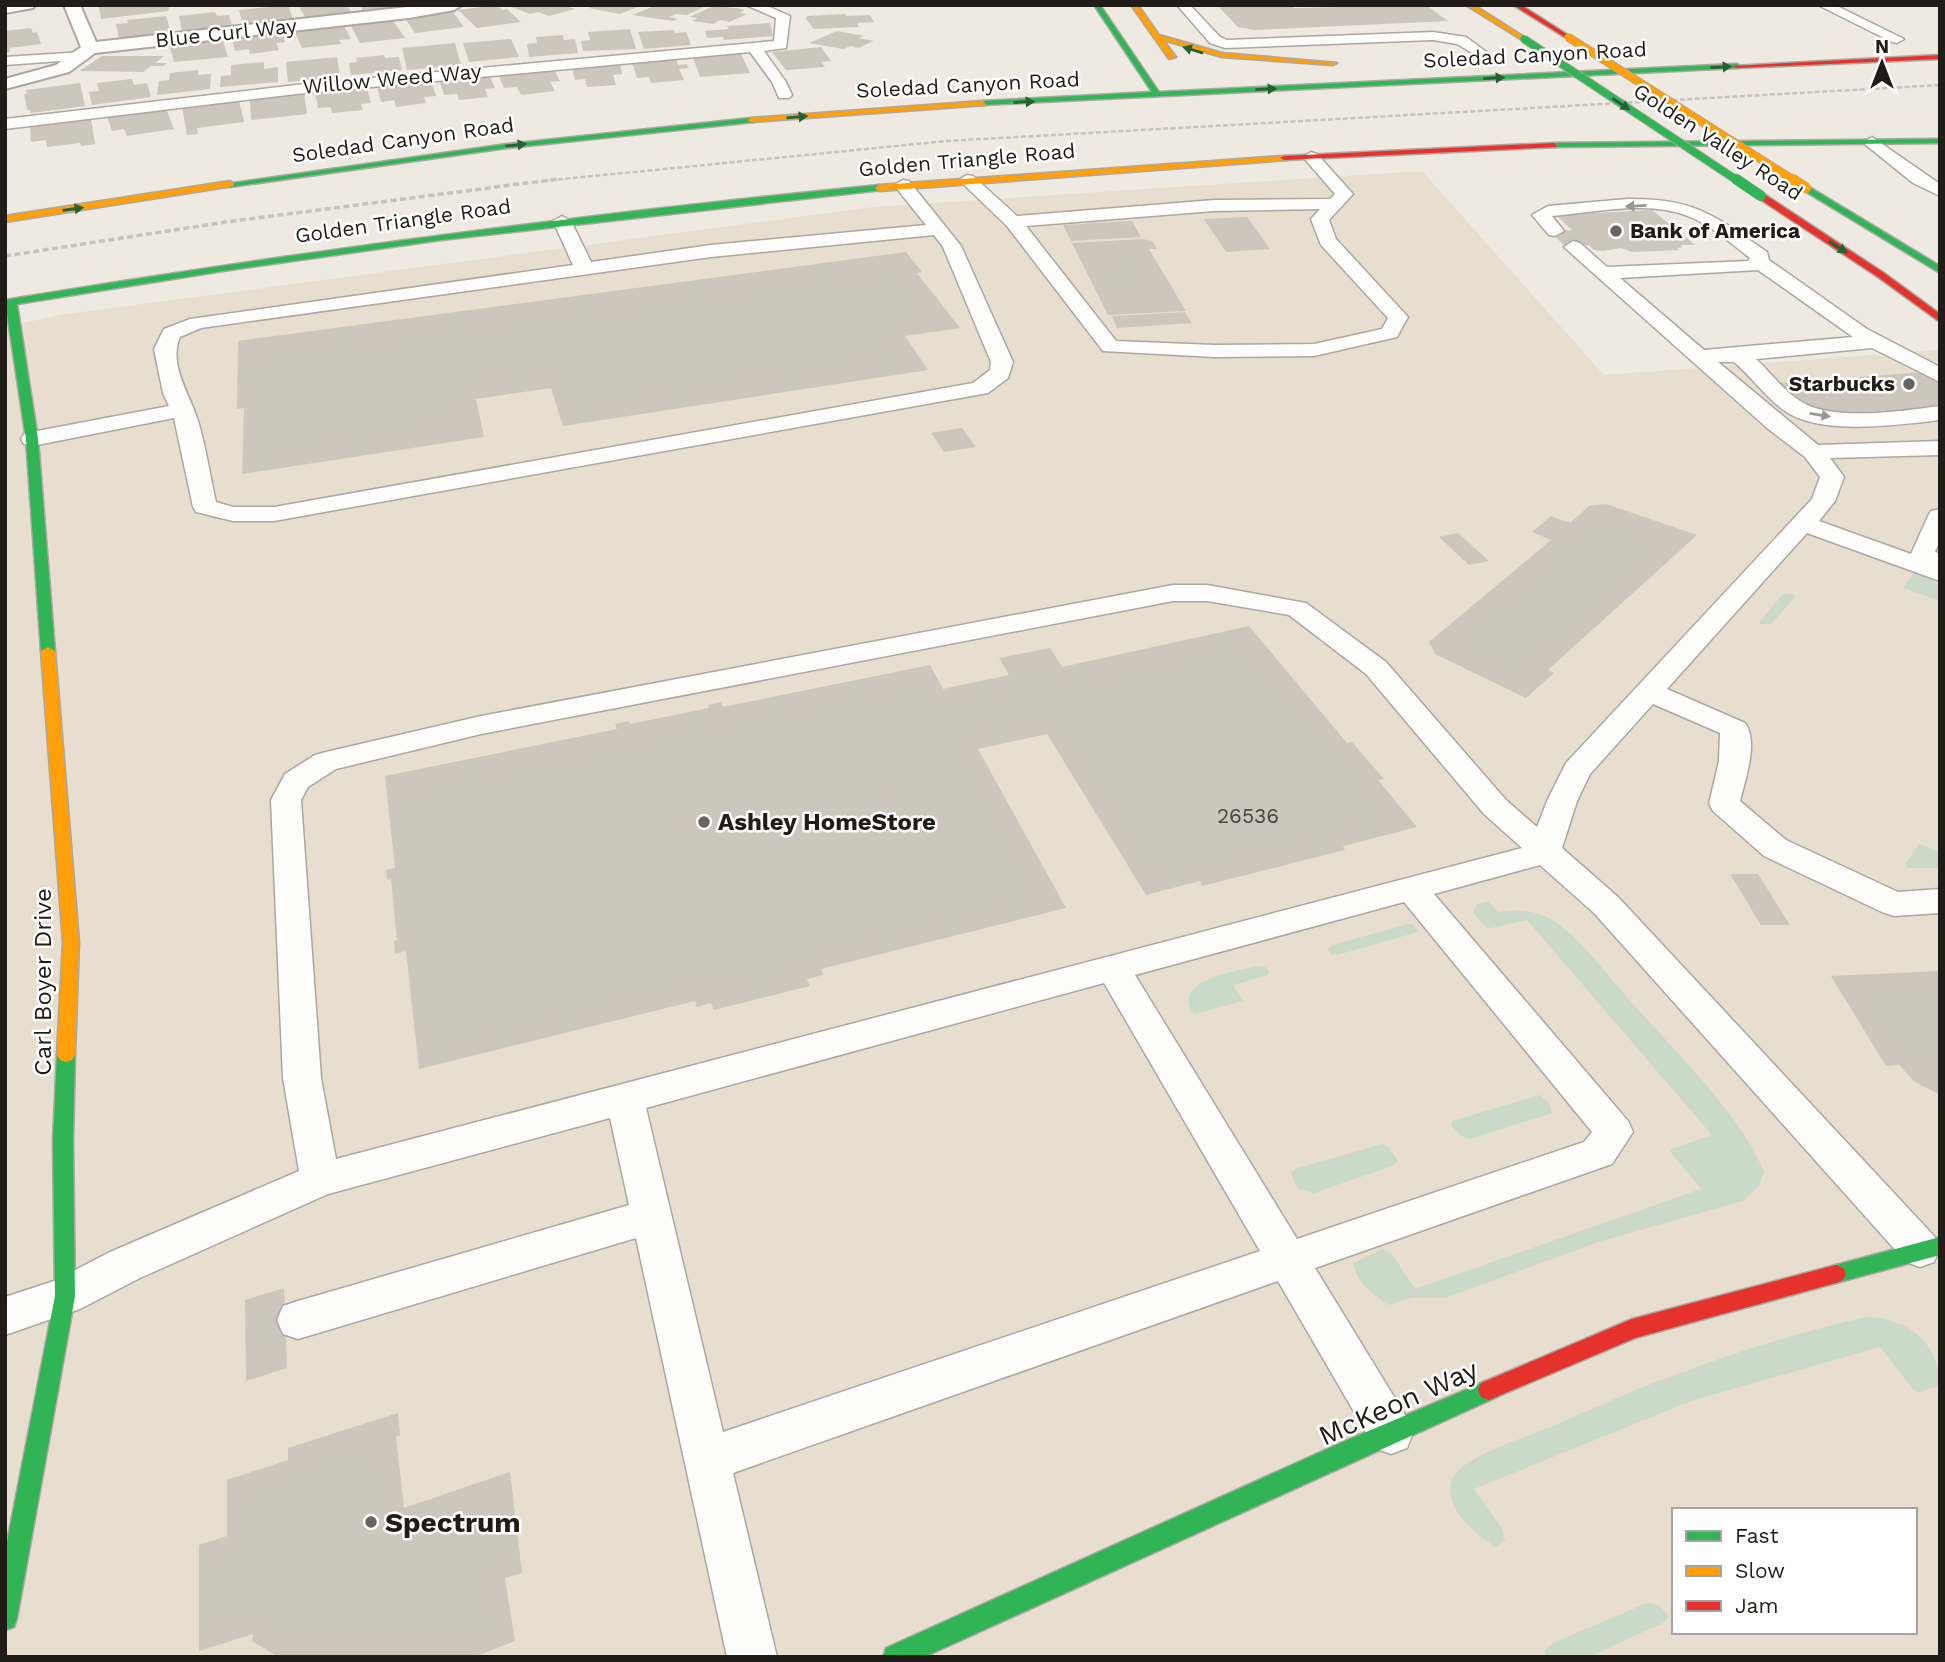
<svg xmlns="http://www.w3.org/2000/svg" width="1945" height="1662" font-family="'Work Sans',sans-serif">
  <rect width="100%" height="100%" fill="#eee9e1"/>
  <path fill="#e8decf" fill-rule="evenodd" d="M1422 171 1604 375 1940 350V1657H5V327L60 315 873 207ZM1674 1510H1915V1632H1674Z"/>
  <g fill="#cad9c8">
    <polygon points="1914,573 1929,576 1940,587 1940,601 1903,588"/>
    <polygon points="1783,594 1793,594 1795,597 1771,624 1760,624 1760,621"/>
    <polygon points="1919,844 1940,852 1940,868 1908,868 1905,864"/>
    <path d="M1488 901 1498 912C1519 909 1536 910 1554 921 1582 940 1603 970 1625 995 1667 1043 1741 1114 1764 1172L1759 1186 1743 1201 1601 1241 1445 1298H1412L1388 1305C1371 1293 1358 1284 1353 1263L1382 1249 1392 1254 1415 1289 1701 1189 1669 1150 1712 1135 1527 920 1487 929 1473 913 1476 905Z"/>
    <polygon points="1408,924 1414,925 1418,932 1337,955 1331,954 1328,949 1332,945"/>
    <path d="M1258 966 1266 967 1269 971 1268 975 1233 985 1243 1001 1194 1014C1170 980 1237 971 1258 966Z"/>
    <polygon points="1539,1095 1548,1102 1552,1113 1470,1139 1461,1136 1451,1125 1453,1121"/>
    <polygon points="1382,1144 1388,1147 1398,1161 1392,1166 1314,1193 1298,1189 1291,1173 1295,1169"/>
    <path d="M1866 1317C1906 1317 1940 1343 1940 1385L1919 1393 1912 1388 1880 1347 1691 1401 1474 1489 1502 1528 1505 1541 1496 1547C1476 1535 1442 1508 1452 1480 1459 1458 1522 1439 1543 1430 1586 1412 1628 1392 1672 1376 1735 1352 1800 1332 1866 1317Z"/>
    <path d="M1647 1603C1658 1603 1662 1607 1668 1616L1665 1622 1589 1657H1547L1544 1651 1553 1643Z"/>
  </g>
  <g fill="#ccc6bc">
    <polygon points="116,5 168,5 169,8 168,11 101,19 99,7"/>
    <polygon points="288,5 293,19 243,25 239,10"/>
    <polygon points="298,5 347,5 351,12 305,17"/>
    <polygon points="360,5 402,5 402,7 363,11"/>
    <polygon points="497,5 502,10 507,9 521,22 477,28 458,10"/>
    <polygon points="506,5 562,5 575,9 549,16 538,12 530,14"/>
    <polygon points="596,5 643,5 620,14 589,8"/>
    <polygon points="657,5 708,5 687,15 676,14 669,17 678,19 673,21 632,15"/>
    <polygon points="1217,5 1291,5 1294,8 1426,5 1448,21 1254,30 1238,27"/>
    <polygon points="714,6 736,8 745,10 739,13 747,14 729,22 721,20 713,24 692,21 698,18 689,17"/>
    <polygon points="215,12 217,16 229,15 232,26 182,31 179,16"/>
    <polygon points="453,12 464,27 415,33 404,17"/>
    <polygon points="845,14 846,16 870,15 874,22 857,23 859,27 814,29 806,19 807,16"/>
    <polygon points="166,16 171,33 119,38 116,24 128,23 127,20"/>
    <polygon points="392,19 405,38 360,43 350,24"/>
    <polygon points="770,23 773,36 724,40 723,37 707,38 705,31 729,29 727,26"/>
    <polygon points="343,24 351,39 339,40 341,44 302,48 294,30"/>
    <polygon points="31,28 33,33 37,32 41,44 9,48 10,52 5,53 5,31"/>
    <polygon points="630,29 636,49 583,51 581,41 590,40 588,32"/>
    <polygon points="674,30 675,33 686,32 691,45 644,49 638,32"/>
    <polygon points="281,31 285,42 276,43 279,50 250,54 249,49 235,51 231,37"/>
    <polygon points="837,31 864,36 858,38 874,41 858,48 851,46 843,49 809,43"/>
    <polygon points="563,35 564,40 575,39 578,53 529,57 527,44 537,43 536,37"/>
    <polygon points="222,38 228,57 174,62 169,44"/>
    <polygon points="511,39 519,57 469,62 463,43"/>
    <polygon points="455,43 461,65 407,70 402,48"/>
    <polygon points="821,47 831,61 821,62 825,67 786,70 772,52"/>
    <polygon points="741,54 750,73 700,77 693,58"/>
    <polygon points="384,55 385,58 399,57 402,70 351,75 349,63 357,62 356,58"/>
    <polygon points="102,56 164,56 155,63 167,63 163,66 151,66 143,72 79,71"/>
    <polygon points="337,57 340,77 288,82 286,62"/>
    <polygon points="676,59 678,65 687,64 688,68 679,69 684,80 651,83 649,77 637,78 632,62"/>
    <polygon points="264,62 264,69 278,67 278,82 220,87 221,76 231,75 231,65"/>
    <polygon points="620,63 622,74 613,75 616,85 587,87 585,79 575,80 572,67"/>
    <polygon points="543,69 545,72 555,71 560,81 550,82 555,91 521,95 517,87 504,88 498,74"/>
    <polygon points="198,70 198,75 211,74 210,89 157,95 159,81 169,80 170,73"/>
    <polygon points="489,74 495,88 485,89 488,97 459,100 457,94 444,95 439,79"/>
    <polygon points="132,79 134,85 147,83 151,97 92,105 89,92 99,91 97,83"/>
    <polygon points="431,80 436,96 424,97 426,103 396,107 394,100 381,102 377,86"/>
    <polygon points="80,83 85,106 31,113 30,110 27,110 24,94 27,94 26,90"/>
    <polygon points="367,87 371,103 361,104 363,110 332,113 331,107 318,108 315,92"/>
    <polygon points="304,93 307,114 251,120 250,99"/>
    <polygon points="239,100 244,122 197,128 198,134 187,135 182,106"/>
    <polygon points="153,111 167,111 174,129 127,136 124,129 112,131 107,116"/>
    <polygon points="91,119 95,144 81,146 80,143 47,147 46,140 31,142 30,127"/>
    <polygon points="1652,210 1695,245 1680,245 1683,247 1677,248 1679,250 1632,252 1621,248 1603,251 1594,250 1589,245 1565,246 1549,231 1572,230 1556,215"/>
    <polygon points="1247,217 1270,249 1226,252 1204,219"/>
    <polygon points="1132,221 1141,237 1071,241 1063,225"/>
    <polygon points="1143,239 1152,241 1157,249 1149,249 1186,311 1108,315 1072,243"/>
    <polygon points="906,252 922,272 917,273 960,328 905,336 928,370 563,426 551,388 476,399 484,437 242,474 244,408 237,409 238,341"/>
    <polygon points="1185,312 1192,323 1117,328 1112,316"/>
    <polygon points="1924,372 1940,384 1940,409 1831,415 1813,410 1780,383"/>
    <polygon points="962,428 976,447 944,452 931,433"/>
    <polygon points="1606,504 1697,535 1548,670 1554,673 1526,698 1435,654 1429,642 1551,540 1532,532 1551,516 1570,523 1589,506"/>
    <polygon points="1458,533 1489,561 1469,565 1439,537"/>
    <polygon points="1249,626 1347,743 1352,742 1384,779 1378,780 1417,827 1343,846 1345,850 1202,886 1200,881 1146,895 1047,734 978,749 1066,908 821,969 823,975 807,979 810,986 714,1010 711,1003 697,1007 695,1001 419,1069 406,951 395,954 394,941 397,940 391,879 387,880 386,870 395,868 385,776 617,729 615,724 628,721 630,724 709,708 708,705 721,702 723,707 930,665 943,689 1009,675 999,658 1050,648 1062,667"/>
    <polygon points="1730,874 1758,874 1790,925 1761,925"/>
    <polygon points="1940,971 1940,1095 1915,1082 1899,1065 1886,1066 1831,976"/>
    <polygon points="284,1288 287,1368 246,1381 245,1300"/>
    <polygon points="398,1413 400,1435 396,1437 404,1508 510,1472 522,1573 505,1578 515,1641 474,1657 278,1657 252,1641 253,1634 199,1651 199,1545 227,1536 227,1480 288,1460 288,1448"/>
  </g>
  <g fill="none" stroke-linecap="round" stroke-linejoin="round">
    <g stroke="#aba7a1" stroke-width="3">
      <g id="lane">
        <polygon points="746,5 765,5 790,16 786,48 764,51 786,82 792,95 789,98 779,98 772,82 750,52 296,94 5,129 5,119 296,85 774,41 776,18"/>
        <polygon points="1177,5 1190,5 1220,37 1227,40 1433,32 1466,37 1493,57 1486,61 1457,44 1433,40 1225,48 1210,43"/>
        <polygon points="1818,5 1835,5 1904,39 1897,43 1892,42"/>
        <polygon points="83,52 88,53 88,59 5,65 5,57"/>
        <polygon points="1872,137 1940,184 1940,196 1913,183 1866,145 1864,142"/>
        <path d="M1311 152 1317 154 1353 194 1329 220 1336 239 1408 317 1397 337 1314 356 1214 357 1103 351 1007 226 959 180 967 175 973 176 1017 216 1214 200 1330 199 1335 194 1303 157ZM1320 209 1311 219 1321 245 1388 318 1382 329 1314 344 1214 345 1116 341 1026 226 1214 211Z"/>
        <path d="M903 180 909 181 961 246 1013 362 1008 378 988 393 274 521H233L196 512 193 507 174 418 32 446 24 444 21 439 24 434 32 432 169 406 163 393 154 349 164 329 190 319 573 265 553 221 562 216 571 221 591 262 711 245 926 225 894 185ZM934 235 943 247 991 362 990 370 973 383 274 507H233L216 502C210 476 206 447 198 421 190 394 168 365 180 337L201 328 711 257Z"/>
        <path d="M1627 199C1694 198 1714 215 1767 252L1769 260 1867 329 1940 367V382L1872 348 1756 359C1771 373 1783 390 1800 401 1831 422 1903 411 1940 406V420C1898 425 1821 436 1785 411 1765 397 1752 377 1734 362H1718L1818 445 1940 441V455L1830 458 1844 477 1835 501 1819 521 1911 554 1928 516 1931 511 1940 509V542L1935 551 1940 555V581L1807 533 1667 689 1745 723C1759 742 1745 780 1740 801L1786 840 1898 892 1940 889V913L1894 916 1882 912 1764 856 1713 811 1709 804 1719 761 1720 733 1653 704 1590 774 1577 801 1562 848 1618 897 1934 1236 1940 1248 1934 1262 1920 1267 1906 1262 1594 913 1540 865 1434 894 1628 1121 1633 1132 1612 1164 1315 1268 1407 1418 1413 1433 1407 1448 1391 1454 1375 1448 1278 1281 733 1473 777 1657H727L636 1238 298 1339 283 1334 277 1320 283 1306 298 1301 629 1205 610 1118 328 1194 140 1278 80 1309 5 1335V1297L54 1281 110 1252 299 1171 283 1078 271 800 285 774 315 755 326 752 481 716 1173 585H1207L1306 603 1386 662 1506 800 1537 827 1547 801 1566 763 1812 499 1820 477 1805 457 1767 428 1564 247 1573 241 1580 243 1607 267 1748 261 1750 258C1733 245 1716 230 1697 220 1654 198 1598 212 1552 216L1564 231 1555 236 1549 235 1532 215 1548 206ZM1758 270 1853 337 1704 350 1620 278ZM1173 601H1207L1289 615 1366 674 1484 814 1522 848 336 1159 321 1078 301 800 308 787 336 769 481 734ZM1404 902 1592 1132 1584 1142 1297 1239 1135 975ZM1104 983 1260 1251 723 1432 646 1108Z"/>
      </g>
    </g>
    <g stroke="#aba7a1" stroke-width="4">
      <g id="street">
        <polygon points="5,5 35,5 33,8 5,13"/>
        <polygon points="64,5 80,5 96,42 425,5 462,5 454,10 409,18 95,53 69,72 5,89 5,79 56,65 81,47"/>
      </g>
    </g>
    <g stroke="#aba7a1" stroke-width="3">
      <g id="fast">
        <polygon points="1094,5 1100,5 1159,92 1737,64 1741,66 1737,68 980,105 983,101 1152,92"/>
        <polygon points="751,118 754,122 507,148 230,187 226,184 507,144"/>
        <polygon points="1940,139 1940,143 1554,147 1550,145 1554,143"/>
        <path d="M879 185 883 188 882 190 441 240 223 271 17 304 38 439 55 651 48 655 41 651 26 439 5 300C295 252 586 214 879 185Z"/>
        <polygon points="1806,185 1940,266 1940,273 1803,190 1802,188"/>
        <polygon points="66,1048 72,1050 75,1055 73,1140 75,1296 17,1618 14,1627 5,1630 5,1553 55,1296 53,1140 57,1055 60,1050"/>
        <polygon points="1940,1237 1940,1255 1836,1283 1829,1280 1826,1274 1829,1268 1836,1265"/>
        <polygon points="1489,1380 1497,1383 1500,1390 1497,1397 924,1657 883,1657 886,1648 1345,1441"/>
      </g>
    </g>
    <g stroke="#aba7a1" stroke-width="3">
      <g id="slow">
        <polygon points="1131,5 1138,5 1159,35 1222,53 1337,63 1333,65 1222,57 1163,40 1176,57 1169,59"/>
        <polygon points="1466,5 1474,5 1527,39 1522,40"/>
        <polygon points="983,101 986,105 751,122 747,120 751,118"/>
        <polygon points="1284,156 1287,156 1287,160 879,191 875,188 879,185"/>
        <polygon points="230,181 234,184 233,186 5,222 5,216"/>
        <polygon points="48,647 55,651 79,942 75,1055 72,1060 66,1062 60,1060 57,1055 63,942 41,651"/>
      </g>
    </g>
    <g stroke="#aba7a1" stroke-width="3">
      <g id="jam">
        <polygon points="1513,5 1521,5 1571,37 1566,38"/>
        <polygon points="1940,55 1940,59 1737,68 1733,66"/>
        <polygon points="1554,143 1557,147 1284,160 1280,158 1284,156"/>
        <polygon points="1758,194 1764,194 1884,273 1940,314 1940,322 1878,277 1758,198"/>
        <polygon points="1836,1265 1843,1268 1846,1274 1843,1280 1836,1283 1635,1338 1489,1400 1481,1397 1478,1390 1481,1383 1632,1319"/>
      </g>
    </g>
    <use href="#lane" fill="#fcfcfa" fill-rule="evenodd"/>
    <use href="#street" fill="#fcfcfa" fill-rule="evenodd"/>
    <use href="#fast" fill="#30b455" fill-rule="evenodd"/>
    <use href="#slow" fill="#ff9f0a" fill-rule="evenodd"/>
    <use href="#jam" fill="#e5322d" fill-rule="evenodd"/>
    <polyline stroke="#c4c3c1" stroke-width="2.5" stroke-dasharray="5 2.5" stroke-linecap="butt" points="543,181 947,141 1940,85"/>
    <polyline stroke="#c4c3c1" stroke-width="3.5" stroke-dasharray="6 3.5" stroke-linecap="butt" points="5,256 226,222 558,179"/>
    <g stroke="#aba7a1" stroke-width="9" stroke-linecap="butt">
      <polyline id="fast-bridge-far1" points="1524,39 1738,181"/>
    </g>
    <g stroke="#aba7a1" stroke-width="11" stroke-linecap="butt">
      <polyline id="fast-bridge" points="1736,179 1761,196"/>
    </g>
    <g stroke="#aba7a1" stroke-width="9" stroke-linecap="butt">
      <polyline id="slow-bridge-far1" points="1568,37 1795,181"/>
    </g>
    <g stroke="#aba7a1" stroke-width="11" stroke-linecap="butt">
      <polyline id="slow-bridge" points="1792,179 1806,188"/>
    </g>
    <use href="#fast-bridge-far1" stroke="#30b455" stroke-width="7"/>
    <use href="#fast-bridge" stroke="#30b455" stroke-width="10"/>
    <use href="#slow-bridge-far1" stroke="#ff9f0a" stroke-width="7"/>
    <use href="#slow-bridge" stroke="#ff9f0a" stroke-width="10"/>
  </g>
  <defs><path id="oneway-solid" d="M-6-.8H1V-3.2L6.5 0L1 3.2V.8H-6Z" transform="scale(1.75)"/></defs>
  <g fill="#276033">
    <use href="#oneway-solid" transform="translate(1193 50) rotate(-163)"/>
    <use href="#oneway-solid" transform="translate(1721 67) rotate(-3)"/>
    <use href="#oneway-solid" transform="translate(1494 78) rotate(-3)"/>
    <use href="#oneway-solid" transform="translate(1266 89) rotate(-3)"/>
    <use href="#oneway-solid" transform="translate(1024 102) rotate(-3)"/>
    <use href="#oneway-solid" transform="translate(1621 104) rotate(34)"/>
    <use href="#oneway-solid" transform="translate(797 117) rotate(-5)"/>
    <use href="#oneway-solid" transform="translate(516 145) rotate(-6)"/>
    <use href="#oneway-solid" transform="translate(73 209) rotate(-8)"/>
    <use href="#oneway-solid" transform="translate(1838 247) rotate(33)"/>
  </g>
  <g fill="#999794">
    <use href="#oneway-solid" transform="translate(1636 206) rotate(177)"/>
    <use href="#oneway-solid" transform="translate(1820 415) rotate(9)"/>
  </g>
  <g fill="#68645e" stroke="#fff" stroke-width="2.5">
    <circle cx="1616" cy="231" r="7"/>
    <circle cx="1909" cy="384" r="7"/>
    <circle cx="704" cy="822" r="7"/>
    <circle cx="371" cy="1522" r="7"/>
  </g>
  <g text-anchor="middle" stroke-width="5" stroke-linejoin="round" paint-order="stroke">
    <g font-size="21" fill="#201c17" stroke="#fff">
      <text transform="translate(226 33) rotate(-6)" y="7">Blue Curl Way</text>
      <text transform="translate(1535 55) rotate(-3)" y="7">Soledad Canyon Road</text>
      <text transform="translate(392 79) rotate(-5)" y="7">Willow Weed Way</text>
      <text transform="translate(968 85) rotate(-3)" y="7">Soledad Canyon Road</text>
      <text transform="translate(403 140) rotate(-8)" y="7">Soledad Canyon Road</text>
      <text transform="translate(1718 142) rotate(33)" y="7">Golden Valley Road</text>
      <text transform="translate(967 160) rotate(-5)" y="7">Golden Triangle Road</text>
      <text transform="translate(403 221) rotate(-8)" y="7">Golden Triangle Road</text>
    </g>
    <g font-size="21" font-weight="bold" fill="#201c17" stroke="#fff" text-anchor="start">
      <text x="1630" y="238">Bank of America</text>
      <text x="1895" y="391" text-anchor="end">Starbucks</text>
    </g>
    <g font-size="21" fill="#4b4640">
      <text x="1248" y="823">26536</text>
    </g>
    <g font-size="24" font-weight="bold" fill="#201c17" stroke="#fff" text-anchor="start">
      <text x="718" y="830">Ashley HomeStore</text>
    </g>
    <g font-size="24" fill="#201c17" stroke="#fff">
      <text transform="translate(43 982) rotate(-90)" y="8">Carl Boyer Drive</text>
    </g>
    <g font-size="28" fill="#201c17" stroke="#fff">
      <text transform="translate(1398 1402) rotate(-24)" y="10">McKeon Way</text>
    </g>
    <g font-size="28" font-weight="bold" fill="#201c17" stroke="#fff" text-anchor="start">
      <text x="385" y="1532">Spectrum</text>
    </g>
  </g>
  <rect width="1945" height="1662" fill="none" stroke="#201c17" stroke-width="14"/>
  <rect x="1672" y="1508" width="245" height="126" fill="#ffffff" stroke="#a6a4a2" stroke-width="2"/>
  <rect x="1686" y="1531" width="35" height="10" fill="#30b455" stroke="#a6a4a2" stroke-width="2"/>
  <text x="1735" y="1543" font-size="21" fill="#201c17">Fast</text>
  <rect x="1686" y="1566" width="35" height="10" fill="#ff9f0a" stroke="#a6a4a2" stroke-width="2"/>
  <text x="1735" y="1578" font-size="21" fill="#201c17">Slow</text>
  <rect x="1686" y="1601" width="35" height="10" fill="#e5322d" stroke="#a6a4a2" stroke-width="2"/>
  <text x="1735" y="1613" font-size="21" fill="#201c17">Jam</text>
  <g transform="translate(1882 63)" stroke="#ffffff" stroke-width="5" paint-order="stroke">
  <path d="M0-5L12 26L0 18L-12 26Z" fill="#201c17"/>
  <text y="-10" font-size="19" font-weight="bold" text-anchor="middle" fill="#201c17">N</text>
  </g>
</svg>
